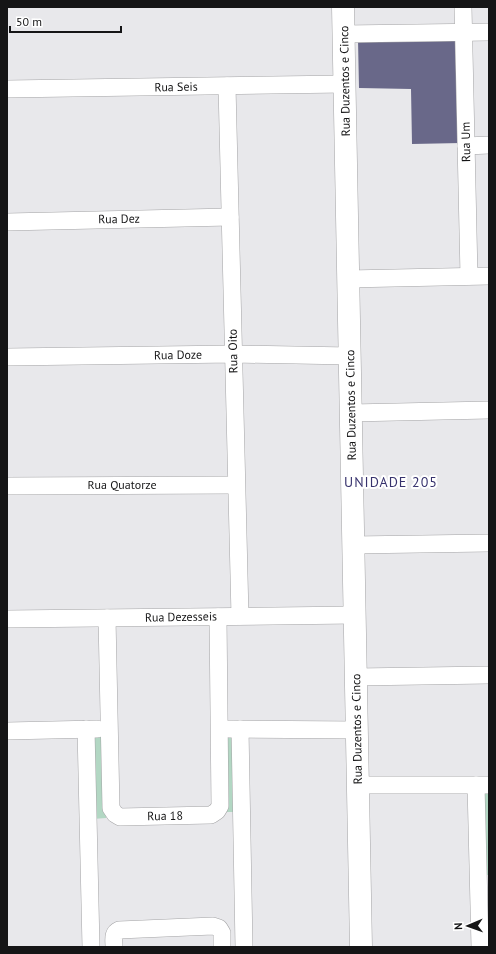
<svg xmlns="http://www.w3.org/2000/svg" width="496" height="954" font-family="'PT Sans',sans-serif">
  <rect width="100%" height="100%" fill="#e8e8eb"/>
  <g fill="#b2d7c3">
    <polygon points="105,734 106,818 92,819 91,735"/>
    <polygon points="236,734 237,812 226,812 225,735"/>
    <polygon points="489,788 489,875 484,875 481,789"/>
  </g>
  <polygon fill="#696889" points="358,40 458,40 461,143 412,144 411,89 359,88"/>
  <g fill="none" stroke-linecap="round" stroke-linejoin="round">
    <g stroke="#a4a4a6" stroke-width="18">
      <g id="minor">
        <polyline points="463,7 469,276"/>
        <polyline points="344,34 489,32"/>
        <polyline points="227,86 240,616"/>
        <polyline points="7,89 345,84"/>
        <polyline points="466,146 489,145"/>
        <polyline points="7,222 230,217"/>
        <polyline points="348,279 489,276"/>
        <polyline points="7,357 234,354 350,356"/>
        <polyline points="351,413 489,410"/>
        <polyline points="7,486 236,485"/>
        <polyline points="353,545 489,543"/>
        <polyline points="107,618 111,808 115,814 120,817 211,815 217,811 220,806 218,617"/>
        <polyline points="7,619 355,615"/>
        <polyline points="356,677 489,675"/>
        <polyline points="86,729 91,947"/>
        <polyline points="229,729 357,730"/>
        <polyline points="240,729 244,947"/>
        <polyline points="7,731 97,729"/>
        <polyline points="358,785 489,785"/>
        <polyline points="476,785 480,947"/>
        <path d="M114 947C114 940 112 933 119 930L213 926 219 928 222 933V947"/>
      </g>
    </g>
    <g stroke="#a4a4a6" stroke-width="23">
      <polyline id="tertiary" points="343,7 361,947"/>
    </g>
    <use href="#minor" stroke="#fff" stroke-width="17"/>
    <use href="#tertiary" stroke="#fff" stroke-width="22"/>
  </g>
  <g text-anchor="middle" stroke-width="4" stroke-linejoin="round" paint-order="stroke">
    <g font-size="12" fill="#151516" stroke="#fff">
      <text transform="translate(345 81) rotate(-91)" y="4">Rua Duzentos e Cinco</text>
      <text transform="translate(176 87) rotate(-1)" y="4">Rua Seis</text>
      <text transform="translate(466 142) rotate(-91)" y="4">Rua Um</text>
      <text transform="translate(119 219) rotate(-1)" y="4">Rua Dez</text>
      <text transform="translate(233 351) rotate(-91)" y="4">Rua Oito</text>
      <text transform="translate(178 355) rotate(-1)" y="4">Rua Doze</text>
      <text transform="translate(351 405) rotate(-91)" y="4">Rua Duzentos e Cinco</text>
      <text x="122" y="489">Rua Quatorze</text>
      <text transform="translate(181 617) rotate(-1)" y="4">Rua Dezesseis</text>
      <text transform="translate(357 729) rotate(-91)" y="4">Rua Duzentos e Cinco</text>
      <text transform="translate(165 816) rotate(-1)" y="4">Rua 18</text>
    </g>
    <g font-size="14" letter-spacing="1" fill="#37326d" stroke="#fff">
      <text x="391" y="487">UNIDADE 205</text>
    </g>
  </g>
  <rect width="496" height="954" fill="none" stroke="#151516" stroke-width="16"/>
  <g transform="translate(468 926) rotate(268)" stroke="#ffffff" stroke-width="3" paint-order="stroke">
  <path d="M0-3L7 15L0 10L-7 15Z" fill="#151516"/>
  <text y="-6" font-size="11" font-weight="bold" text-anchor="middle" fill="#151516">N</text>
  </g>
  <path d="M10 26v6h111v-6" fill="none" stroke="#151516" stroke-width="2"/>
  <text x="16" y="26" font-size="12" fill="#151516" stroke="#ffffff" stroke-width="3" paint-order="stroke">50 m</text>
</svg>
